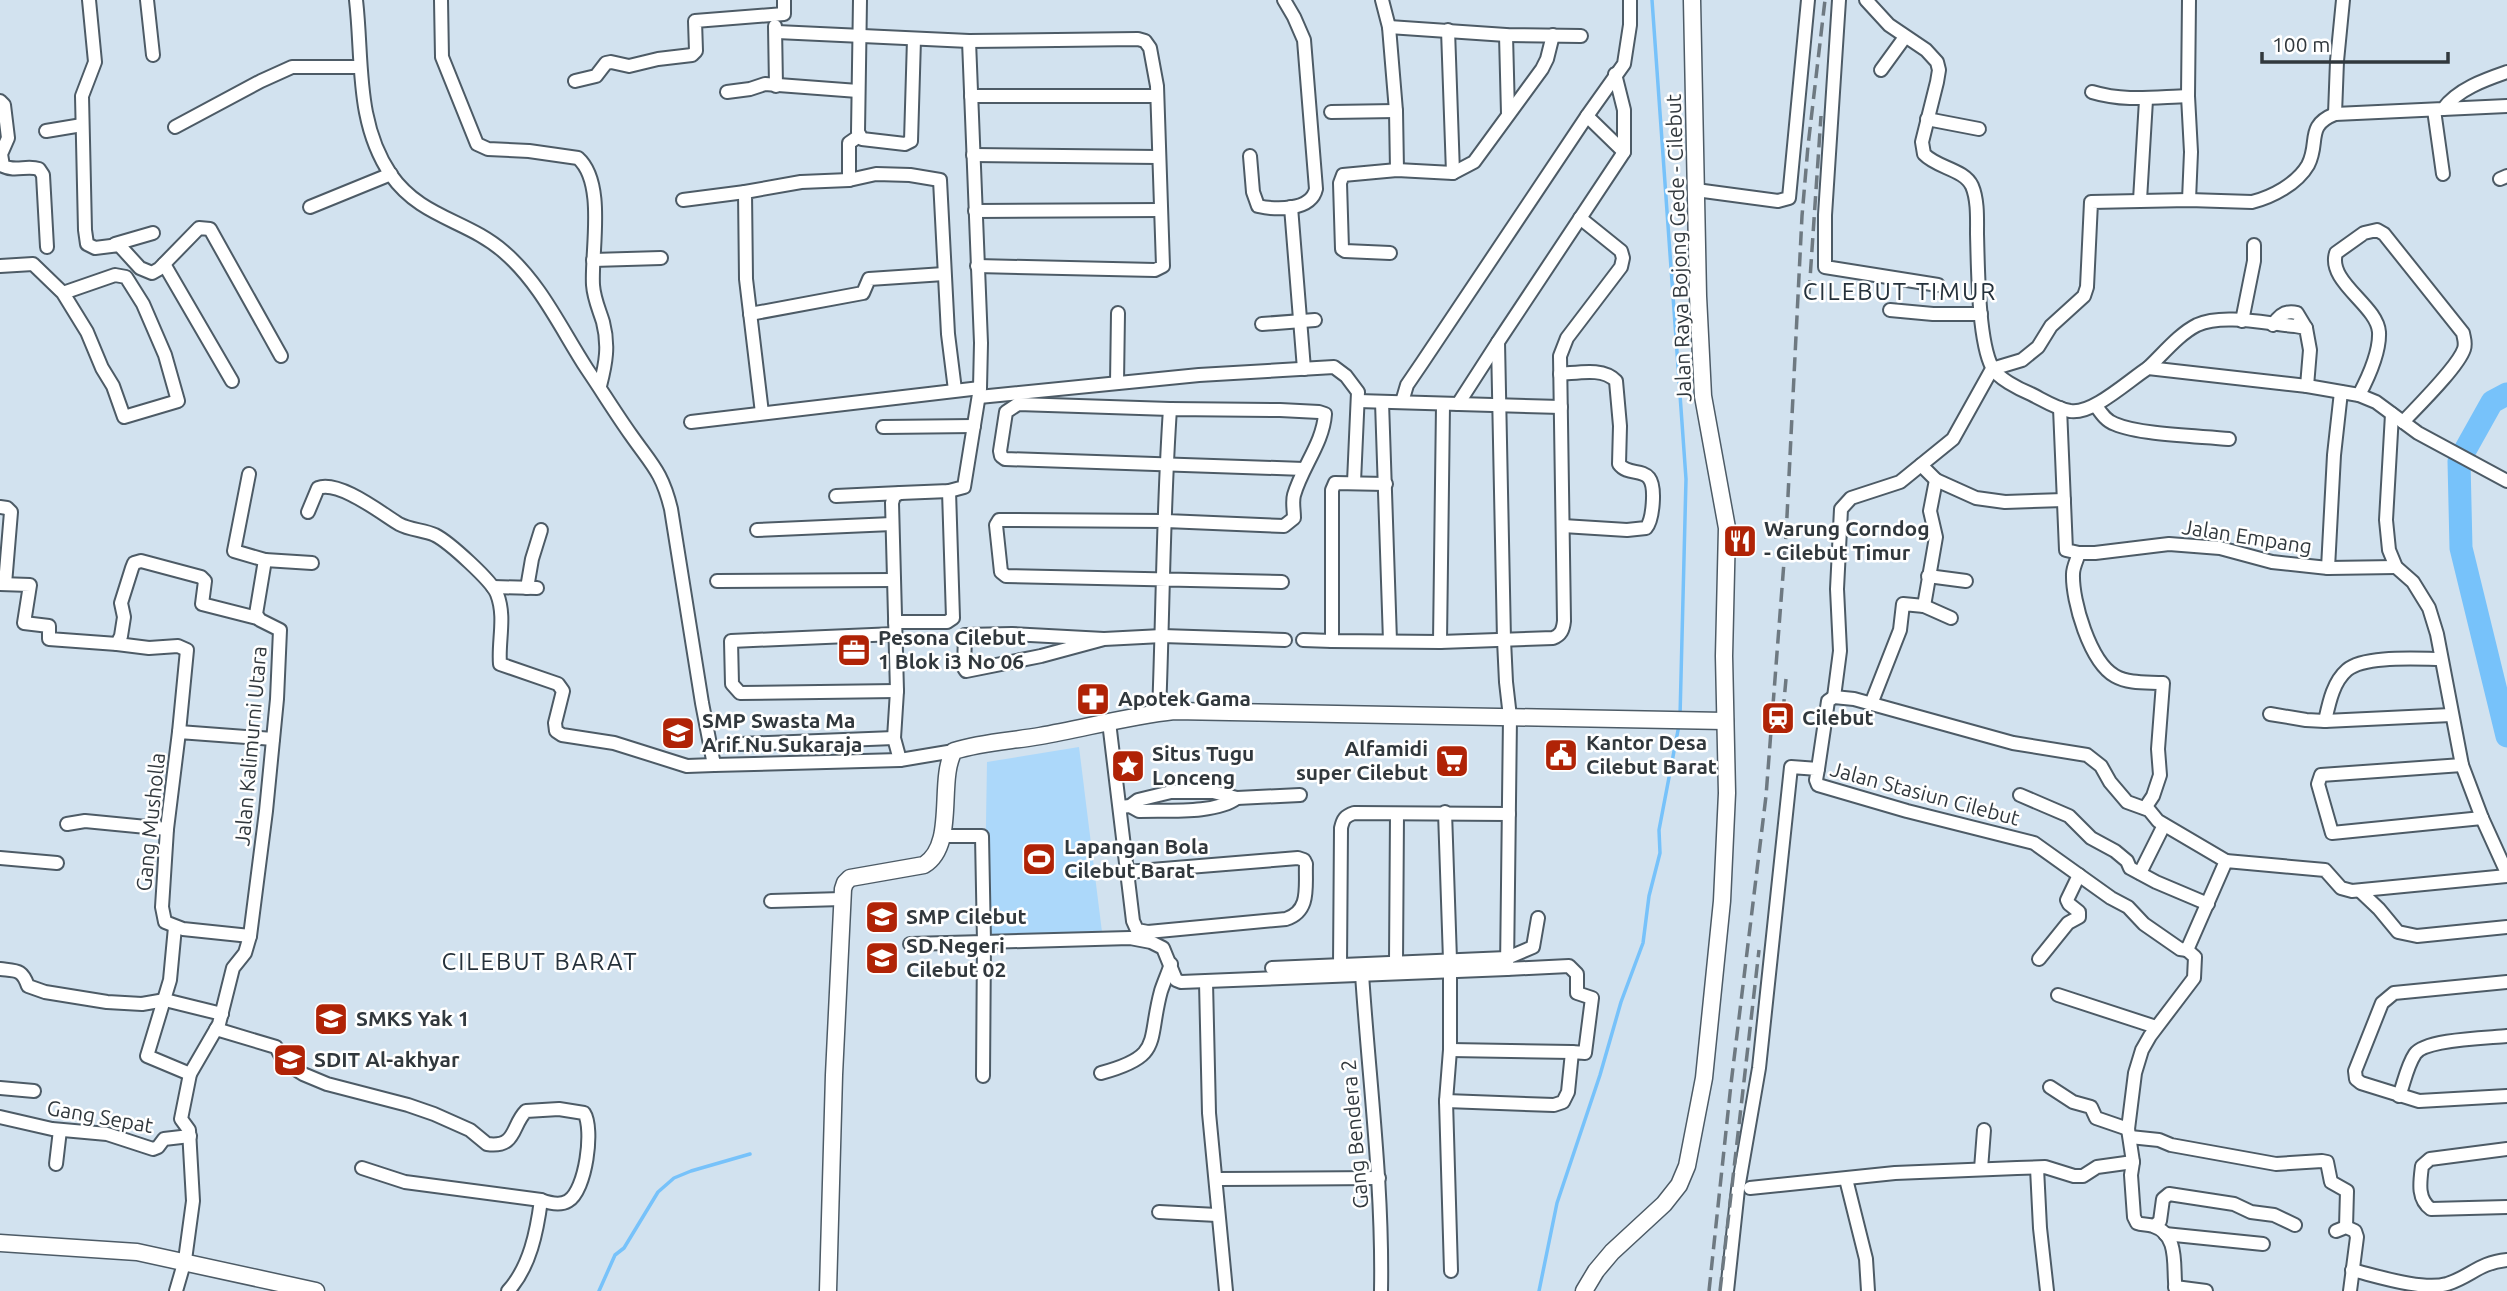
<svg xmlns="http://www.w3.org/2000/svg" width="2507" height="1291" font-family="Ubuntu,sans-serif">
  <rect width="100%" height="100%" fill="#d2e2ef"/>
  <polygon fill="#acd8fa" points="1079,747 1102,932 984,941 987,762"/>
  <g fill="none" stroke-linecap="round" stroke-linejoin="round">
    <g stroke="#77c2fa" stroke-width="3.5">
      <polyline points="1652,0 1686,479 1680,717"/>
      <polyline points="599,1291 615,1255 624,1248 658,1192 674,1178 691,1171 750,1154"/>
      <polyline points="1539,1291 1557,1203 1600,1075 1621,1002 1643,943 1649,896 1660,853 1659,830 1679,725"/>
    </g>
    <polyline stroke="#77c2fa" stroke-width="23" points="2507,394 2492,402 2459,461 2461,548 2507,736"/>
    <g stroke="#4d5b66" stroke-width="16">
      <g id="street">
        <polyline points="89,0 95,62 82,96 85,230 87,244 95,248 119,245 140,268 152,273 159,269 199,228 210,229 281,356"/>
        <polyline points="147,0 153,55"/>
        <path d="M356 0C363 60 355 122 391 175 421 218 468 220 504 252 541 284 561 329 587 369 602 391 616 414 631 435 652 465 662 472 671 509L702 703 714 765 900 760 954 751"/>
        <path d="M441 0 442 57 477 144 488 149 529 151 578 158C606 183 591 251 593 285 594 299 599 309 603 322 609 345 606 363 600 386"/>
        <polyline points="860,0 858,132 862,139 905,144 911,141 914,39"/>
        <polyline points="1382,0 1389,27 1396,111 1397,170"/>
        <polyline points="1839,0 1825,215 1825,267 1938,285"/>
        <path d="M1866 0 1889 25 1926 50 1937 62 1939 70 1937 82 1922 142 1924 154C1937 168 1964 169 1972 186 1978 200 1977 219 1977 234 1978 266 1978 340 1992 367 1997 378 2019 389 2031 394 2043 400 2057 409 2070 411 2092 415 2128 381 2148 368L2307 386 2359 395 2376 402 2418 433 2507 481"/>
        <polyline points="775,26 776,86"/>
        <polyline points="1389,27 1506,35 1581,36"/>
        <polyline points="1448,30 1453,173"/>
        <polyline points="777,32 969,41 1138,39 1145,41 1150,48 1157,86 1163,266 1155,270 977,266"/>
        <polyline points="1506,35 1508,114"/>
        <polyline points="1881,70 1905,37"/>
        <polyline points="575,81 596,76 606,63 611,62 629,66 658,59 692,55 696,51 695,21 784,14 784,0"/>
        <polyline points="727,92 750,89 765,84 858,91"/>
        <path d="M2092 92C2125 102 2155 97 2188 96"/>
        <polyline points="971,96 1156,96"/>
        <path d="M0 101 4 105 8 138 1 154 3 166C15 172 27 165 39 169L43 175 47 247"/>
        <polyline points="2443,109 2507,106"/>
        <polyline points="2434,110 2443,174"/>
        <polyline points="1331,112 1396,111"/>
        <polyline points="2335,114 2337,61 2343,0"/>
        <polyline points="1587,116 1624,152"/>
        <polyline points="1927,119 1979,129"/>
        <polyline points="175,127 261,81 292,67 360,67"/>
        <polyline points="46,131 82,125"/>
        <polyline points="973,155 1158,157"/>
        <path d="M1250 156 1253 192 1258 206C1276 210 1311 211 1316 189L1304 40 1294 17 1284 0"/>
        <polyline points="2500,179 2507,176"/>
        <polyline points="849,180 849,143 859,136"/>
        <polyline points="1696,190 1778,201 1789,198 1808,0"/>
        <polyline points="683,200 745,192"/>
        <polyline points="2140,200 2146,100"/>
        <polyline points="2189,200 2191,152 2188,96 2189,0"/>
        <polyline points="310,207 391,174"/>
        <polyline points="1291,207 1304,369"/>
        <polyline points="975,211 1161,210"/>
        <polyline points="115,244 153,233"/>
        <polyline points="1390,253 1345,251 1342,249 1340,183 1343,175 1397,170 1453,173 1474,162 1542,69 1547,59 1553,35"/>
        <polyline points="593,260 661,258"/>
        <polyline points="164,264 232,381"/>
        <polyline points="0,266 33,264 63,293 87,332 102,368 113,386 124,417 178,401 165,355 143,304 126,277 115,275 63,293"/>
        <polyline points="1890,310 1933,314 1981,314"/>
        <polyline points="750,314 863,293 869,279 944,274"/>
        <polyline points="2242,321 2254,261 2254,245"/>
        <polyline points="1262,324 1315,320"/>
        <path d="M2273 325C2279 315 2286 310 2297 313L2306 328"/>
        <path d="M2148 368C2163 354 2179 334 2197 325 2223 313 2268 324 2295 326L2306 328 2310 350 2307 386"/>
        <path d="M1560 374C1578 373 1603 367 1616 381L1620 426 1619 464C1627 475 1642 469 1649 478 1656 487 1653 520 1646 528L1627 530 1563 526"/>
        <polyline points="1117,383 1118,313"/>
        <path d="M2359 395C2368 378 2380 351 2379 332 2377 305 2327 282 2336 253L2364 233 2377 230 2384 234 2463 333C2464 339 2466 343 2464 349 2458 367 2418 406 2403 422"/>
        <polyline points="979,397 1199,375 1334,367 1346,376 1358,392 1354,482"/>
        <polyline points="1358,401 1561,407"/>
        <polyline points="1382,402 1390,641"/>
        <polyline points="1402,402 1407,385 1422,363 1587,116 1624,64 1630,25 1630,0"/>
        <polyline points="1458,404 1498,342"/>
        <path d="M2096 406C2101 413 2106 421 2115 424 2140 435 2200 436 2229 439"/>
        <polyline points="2060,408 2066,550 2079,553 2095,553 2169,544 2220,548 2272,562 2328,568 2396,567"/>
        <polyline points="1170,409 1018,404 1006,412 1000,451 1001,456 1005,459 1304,469"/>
        <polyline points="762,413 746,279 745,192 801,182 849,180 876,174 910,175 940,180 948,334 955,390"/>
        <polyline points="2392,414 2386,520 2389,550 2396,567 2413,582 2429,608 2437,634 2462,765 2482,818 2507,873"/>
        <polyline points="691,422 980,388"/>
        <polyline points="883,427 974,426"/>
        <polyline points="1921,465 1936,480 1930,511 1936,537 1924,606"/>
        <polyline points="1936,480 1976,498 2005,502 2064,500"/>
        <path d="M1386 484 1335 483 1332 490V641L1440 642 1553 638C1561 635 1563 630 1564 621L1560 356 1567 338 1621 267 1623 258 1621 251 1580 218"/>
        <polyline points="836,496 900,493"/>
        <polyline points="0,507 7,508 11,512 5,584"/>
        <path d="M308 512 318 488C339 480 381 513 399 524 410 530 424 530 435 535 449 542 492 581 497 594 506 617 498 641 500 664L558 684 563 691 555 723 556 731 562 735 614 743 687 766 714 765"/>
        <polyline points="757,530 892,524"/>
        <path d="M2079 553C2077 560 2073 567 2073 574 2072 601 2090 662 2115 676 2129 684 2147 682 2163 683L2158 749 2160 775 2153 796 2145 808"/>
        <polyline points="265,560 312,563"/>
        <polyline points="2328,568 2334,455 2341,392"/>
        <polyline points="1928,576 1966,581"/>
        <polyline points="717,581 894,580"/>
        <polyline points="0,584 30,585 24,623 49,626 49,639 117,644 121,636 124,617 121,603 132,568 134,563 141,561 201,577 205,581 202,604 257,618"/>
        <polyline points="493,587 537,588"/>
        <polyline points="527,588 532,559 541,530"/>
        <polyline points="895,622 947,622 953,618 949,491"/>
        <polyline points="895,634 731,641 732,684 740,693 897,691"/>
        <polyline points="1104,639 1012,634 965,635 964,668 966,671 1041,656 1104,639 1162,636 1285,640"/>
        <polyline points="1303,640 1332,641"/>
        <polyline points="1440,642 1443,405"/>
        <polyline points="117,644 149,648 178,646 187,650 179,732"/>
        <path d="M1834 697 1840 651 1837 589 1841 509 1851 498 1900 482 1953 439 1992 369 2022 360 2038 347 2051 326 2084 296 2087 287 2091 202 2189 200 2252 202C2272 197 2297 184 2308 165 2320 142 2305 126 2335 114L2443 109C2458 89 2484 80 2507 72"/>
        <polyline points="1871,704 1900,630 1903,604 1924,606 1951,618"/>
        <path d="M1159 713C1163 612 1163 510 1170 409L1280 410 1319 412 1325 414C1323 443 1302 467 1294 495 1292 502 1294 510 1294 518L1284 526 1166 521 999 520 996 525 1001 572 1006 576 1282 582"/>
        <polyline points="2270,714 2306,720 2325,721 2451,715"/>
        <path d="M2325 721C2329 703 2333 682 2347 670 2364 655 2419 659 2441 659"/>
        <path d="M1109 722 1133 921 1137 930 1148 932 1286 919C1311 911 1305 886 1306 864L1304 860 1298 858 1127 872"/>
        <polyline points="740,744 894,738"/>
        <polyline points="900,760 894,738 897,691 892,503 894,496 900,493 949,491 964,487 980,388 981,343 969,41"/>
        <polyline points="2462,765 2321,775 2318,784 2332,833 2482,818"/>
        <polyline points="1818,769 1828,701 1834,697 1854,699 2013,743 2087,755 2101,766 2110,782 2127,802 2149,810 2158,821 2226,861"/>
        <polyline points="2020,795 2069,816 2091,838 2115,851 2127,861 2130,868 2156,882 2208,904"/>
        <path d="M1130 806 1139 811C1167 810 1216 814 1237 798"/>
        <polyline points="1120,807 1130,806 1138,800 1171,792 1213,792 1237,798 1300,795"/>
        <polyline points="1445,812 1450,960"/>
        <polyline points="67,824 85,821 167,829"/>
        <polyline points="0,858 57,863"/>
        <polyline points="2140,873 2164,825"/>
        <polyline points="2360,891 2379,909 2398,932 2417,936 2507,927"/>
        <polyline points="771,901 842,899"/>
        <polyline points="175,927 170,980 147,1056 190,1074"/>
        <polyline points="250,936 183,929 165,922 162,907 167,829 179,732 273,739"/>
        <polyline points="910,944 984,942 982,836 941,836"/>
        <polyline points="2039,959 2068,923 2079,917 2079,912 2069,904 2067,900 2079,875"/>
        <polyline points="1396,962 1397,814"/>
        <path d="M1340 965 1341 828C1343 819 1345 816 1354 813L1509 814"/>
        <polyline points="1272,968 1507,958 1533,947 1538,918"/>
        <path d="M0 969C17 971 22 969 28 986L45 992 107 1002 142 1004 165 1000 222 1014"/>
        <polyline points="1450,972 1450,1050 1446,1101 1451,1271"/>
        <path d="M1362 974C1369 1080 1383 1185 1381 1291"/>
        <polyline points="1206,982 1209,1113 1226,1291"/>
        <polyline points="2507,982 2394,993 2382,1003 2355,1071 2356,1079 2361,1083 2419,1101 2507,1096"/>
        <polyline points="2058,995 2156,1027"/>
        <path d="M216 1029 276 1047 284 1062 303 1074 327 1084 408 1105 434 1114 470 1130 487 1144C517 1148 511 1126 526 1111L559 1109 584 1113C594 1128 586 1191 568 1201 560 1206 549 1203 541 1200 537 1231 530 1267 508 1291"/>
        <polyline points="1450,1050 1572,1052"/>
        <path d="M1101 1073C1164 1056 1147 1042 1161 991 1164 982 1168 973 1171 964"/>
        <polyline points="983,1076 984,942 1130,938 1151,942 1163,948 1176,980 1181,982 1507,969 1510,717 1506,682 1504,640 1498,342 1624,152 1624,110 1615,74"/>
        <polyline points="2050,1087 2073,1102 2091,1107 2096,1118 2128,1129"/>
        <polyline points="0,1088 34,1091"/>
        <path d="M2399 1096C2404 1083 2407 1066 2415 1054 2425 1039 2489 1038 2507 1036"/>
        <polyline points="1446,1101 1554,1105 1563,1102 1568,1092 1572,1052 1585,1053 1592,998 1577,993 1577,974 1569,966 1507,969"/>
        <polyline points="0,1117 52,1129 107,1134 153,1149 158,1147 164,1139 190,1136"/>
        <polyline points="2130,1137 2159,1140 2171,1145 2276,1164 2322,1161 2327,1162 2331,1182 2347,1191 2346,1227"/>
        <path d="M2507 1149 2430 1159 2422 1166C2420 1182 2417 1199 2431 1209L2507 1207"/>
        <polyline points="56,1164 60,1130"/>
        <polyline points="362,1168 405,1182 541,1200"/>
        <polyline points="2037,1168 2040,1228 2047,1291"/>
        <polyline points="1981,1169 1984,1130"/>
        <polyline points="1217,1179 1379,1178"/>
        <polyline points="1846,1179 1866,1259 1868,1291"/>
        <polyline points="1750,1188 1895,1173 2017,1168 2045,1167 2074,1176 2083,1176 2097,1167 2133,1162"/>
        <polyline points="1159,1212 1217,1215"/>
        <polyline points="2154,1226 2160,1221 2163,1199 2169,1194 2234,1204 2251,1212 2274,1215 2295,1225"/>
        <polyline points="2336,1231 2346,1227 2355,1231 2357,1237 2350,1291"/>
        <polyline points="2165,1234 2263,1244"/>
        <path d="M2352 1270C2377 1276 2422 1291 2447 1284 2472 1276 2478 1263 2507 1260"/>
        <polyline points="2175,1287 2206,1291"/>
        <polyline points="176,1291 185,1260 193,1201 189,1130 181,1119 190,1074 219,1024 233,968 245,953 250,936 266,811 277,699 280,630 260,620 256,614 265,560 234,551 249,474"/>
        <polyline points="1727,1291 1738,1189 1759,1068 1791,767 1818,769 1816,780 1818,785 1907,811 2034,843 2111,898 2128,907 2144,924 2180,949 2187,950 2226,861 2325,870 2341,888 2352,891 2507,876"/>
        <path d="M2176 1291C2172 1270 2181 1235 2153 1226 2148 1224 2142 1225 2137 1223L2134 1217 2131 1175 2133 1162 2128 1129 2135 1073 2142 1050 2150 1036 2194 978 2195 957 2187 950"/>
      </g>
    </g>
    <g stroke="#4d5b66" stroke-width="19">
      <g id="secondary">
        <polyline points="0,1243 137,1252 316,1291"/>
        <path d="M828 1291 834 1075 843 889 845 883 850 878 924 865C957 845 937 780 954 751 982 742 1011 741 1040 736 1085 728 1129 716 1174 711L1725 721"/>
        <polyline points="1584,1291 1596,1271 1612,1252 1664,1204 1679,1185 1687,1166 1704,1078 1722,901 1727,793 1724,656 1727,528 1703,396 1698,296 1692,0"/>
      </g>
    </g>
    <use href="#street" stroke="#fff" stroke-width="12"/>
    <use href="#secondary" stroke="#fff" stroke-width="16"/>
    <g stroke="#6e7981" stroke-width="3.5" stroke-dasharray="14 7" stroke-linecap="butt">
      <polyline points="1809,294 1821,116"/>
      <polyline points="1781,734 1786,679"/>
      <polyline points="1709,1291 1731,1084 1766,796 1786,536 1802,216 1808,146 1825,0"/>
      <polyline points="1720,1291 1759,950"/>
    </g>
  </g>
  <defs>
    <g id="restaurant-square" transform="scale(1.75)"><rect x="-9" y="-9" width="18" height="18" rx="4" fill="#b02306" stroke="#fff"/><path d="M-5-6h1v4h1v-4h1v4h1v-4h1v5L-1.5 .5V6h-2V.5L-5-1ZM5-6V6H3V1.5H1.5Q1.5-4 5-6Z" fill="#fff"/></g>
    <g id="office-square" transform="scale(1.75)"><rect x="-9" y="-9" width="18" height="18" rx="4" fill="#b02306" stroke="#fff"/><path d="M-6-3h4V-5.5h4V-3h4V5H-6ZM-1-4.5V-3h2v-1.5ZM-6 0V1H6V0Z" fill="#fff"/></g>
    <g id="pharmacy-square" transform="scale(1.75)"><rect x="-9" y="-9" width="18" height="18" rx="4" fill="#b02306" stroke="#fff"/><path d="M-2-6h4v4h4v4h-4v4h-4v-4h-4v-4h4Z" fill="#fff"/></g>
    <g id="station-square" transform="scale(1.75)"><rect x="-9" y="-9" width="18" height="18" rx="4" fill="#b02306" stroke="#fff"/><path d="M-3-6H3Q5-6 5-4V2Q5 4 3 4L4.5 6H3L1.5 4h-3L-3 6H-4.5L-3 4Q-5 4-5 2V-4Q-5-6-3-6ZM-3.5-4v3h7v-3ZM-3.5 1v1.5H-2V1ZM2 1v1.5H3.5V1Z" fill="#fff"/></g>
    <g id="school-square" transform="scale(1.75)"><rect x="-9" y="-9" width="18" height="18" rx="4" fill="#b02306" stroke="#fff"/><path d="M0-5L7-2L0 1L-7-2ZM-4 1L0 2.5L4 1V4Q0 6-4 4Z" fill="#fff"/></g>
    <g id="civic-square" transform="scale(1.75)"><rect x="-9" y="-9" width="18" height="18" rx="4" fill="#b02306" stroke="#fff"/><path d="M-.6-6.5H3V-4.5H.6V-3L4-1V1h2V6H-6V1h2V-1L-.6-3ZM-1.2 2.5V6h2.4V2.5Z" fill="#fff"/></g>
    <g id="supermarket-square" transform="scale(1.75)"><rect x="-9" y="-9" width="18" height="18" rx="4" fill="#b02306" stroke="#fff"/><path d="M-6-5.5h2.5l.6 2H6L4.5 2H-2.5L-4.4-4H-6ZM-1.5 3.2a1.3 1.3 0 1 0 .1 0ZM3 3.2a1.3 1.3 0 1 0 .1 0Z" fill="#fff"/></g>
    <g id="sight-square" transform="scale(1.75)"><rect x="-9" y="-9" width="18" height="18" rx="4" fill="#b02306" stroke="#fff"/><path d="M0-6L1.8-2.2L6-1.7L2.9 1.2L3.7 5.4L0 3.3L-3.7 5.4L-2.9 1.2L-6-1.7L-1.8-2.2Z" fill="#fff"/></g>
    <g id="stadium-square" transform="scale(1.75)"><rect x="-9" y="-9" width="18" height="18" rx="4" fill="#b02306" stroke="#fff"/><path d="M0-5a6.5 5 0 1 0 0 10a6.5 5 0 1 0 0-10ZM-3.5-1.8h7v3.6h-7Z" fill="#fff"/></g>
  </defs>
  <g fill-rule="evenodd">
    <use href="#restaurant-square" x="1740" y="541"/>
    <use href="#office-square" x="854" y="650"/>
    <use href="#pharmacy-square" x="1093" y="699"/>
    <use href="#station-square" x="1778" y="718"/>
    <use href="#school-square" x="678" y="733"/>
    <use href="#civic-square" x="1561" y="755"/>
    <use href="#supermarket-square" x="1452" y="761"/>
    <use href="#sight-square" x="1128" y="766"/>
    <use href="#stadium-square" x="1039" y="859"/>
    <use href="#school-square" x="882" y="917"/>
    <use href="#school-square" x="882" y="958"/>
    <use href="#school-square" x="331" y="1019"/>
    <use href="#school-square" x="290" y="1060"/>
  </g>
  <g text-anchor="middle" stroke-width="5" stroke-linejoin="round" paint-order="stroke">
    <g font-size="21" fill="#31383d" stroke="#fff">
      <text transform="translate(1679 248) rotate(-92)" y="7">Jalan Raya Bojong Gede - Cilebut</text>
      <text transform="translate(2247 537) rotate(9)" y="7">Jalan Empang</text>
      <text transform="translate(251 746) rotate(-85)" y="7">Jalan Kalimurni Utara</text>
      <text transform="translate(1925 794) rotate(15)" y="7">Jalan Stasiun Cilebut</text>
      <text transform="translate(151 822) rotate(-84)" y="7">Gang Musholla</text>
      <text transform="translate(100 1117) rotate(10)" y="7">Gang Sepat</text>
      <text transform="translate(1355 1134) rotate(-95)" y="7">Gang Bendera 2</text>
    </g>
    <g font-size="21" font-weight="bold" fill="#31383d" stroke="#fff" text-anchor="start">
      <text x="1764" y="536">Warung Corndog<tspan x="1764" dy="24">- Cilebut Timur</tspan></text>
      <text x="878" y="645">Pesona Cilebut<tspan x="878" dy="24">1 Blok i3 No 06</tspan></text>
      <text x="1118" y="706">Apotek Gama</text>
      <text x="1802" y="725">Cilebut</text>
      <text x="702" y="728">SMP Swasta Ma<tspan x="702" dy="24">Arif Nu Sukaraja</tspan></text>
      <text x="1586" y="750">Kantor Desa<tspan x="1586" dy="24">Cilebut Barat</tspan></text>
      <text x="1428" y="756" text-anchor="end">Alfamidi<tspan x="1428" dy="24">super Cilebut</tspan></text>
      <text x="1152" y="761">Situs Tugu<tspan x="1152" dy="24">Lonceng</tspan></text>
      <text x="1064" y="854">Lapangan Bola<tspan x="1064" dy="24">Cilebut Barat</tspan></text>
      <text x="906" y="924">SMP Cilebut</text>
      <text x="906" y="953">SD Negeri<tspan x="906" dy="24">Cilebut 02</tspan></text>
      <text x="356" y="1026">SMKS Yak 1</text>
      <text x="314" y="1067">SDIT Al-akhyar</text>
    </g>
    <g font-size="24" letter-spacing="2" fill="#25313b" stroke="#fff">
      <text x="1900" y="300">CILEBUT TIMUR</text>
      <text x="540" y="970">CILEBUT BARAT</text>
    </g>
  </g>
  <path d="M2262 52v10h186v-10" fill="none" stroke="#31383d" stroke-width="3.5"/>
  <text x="2272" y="52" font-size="21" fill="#31383d" stroke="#ffffff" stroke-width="5" paint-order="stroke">100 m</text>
</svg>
